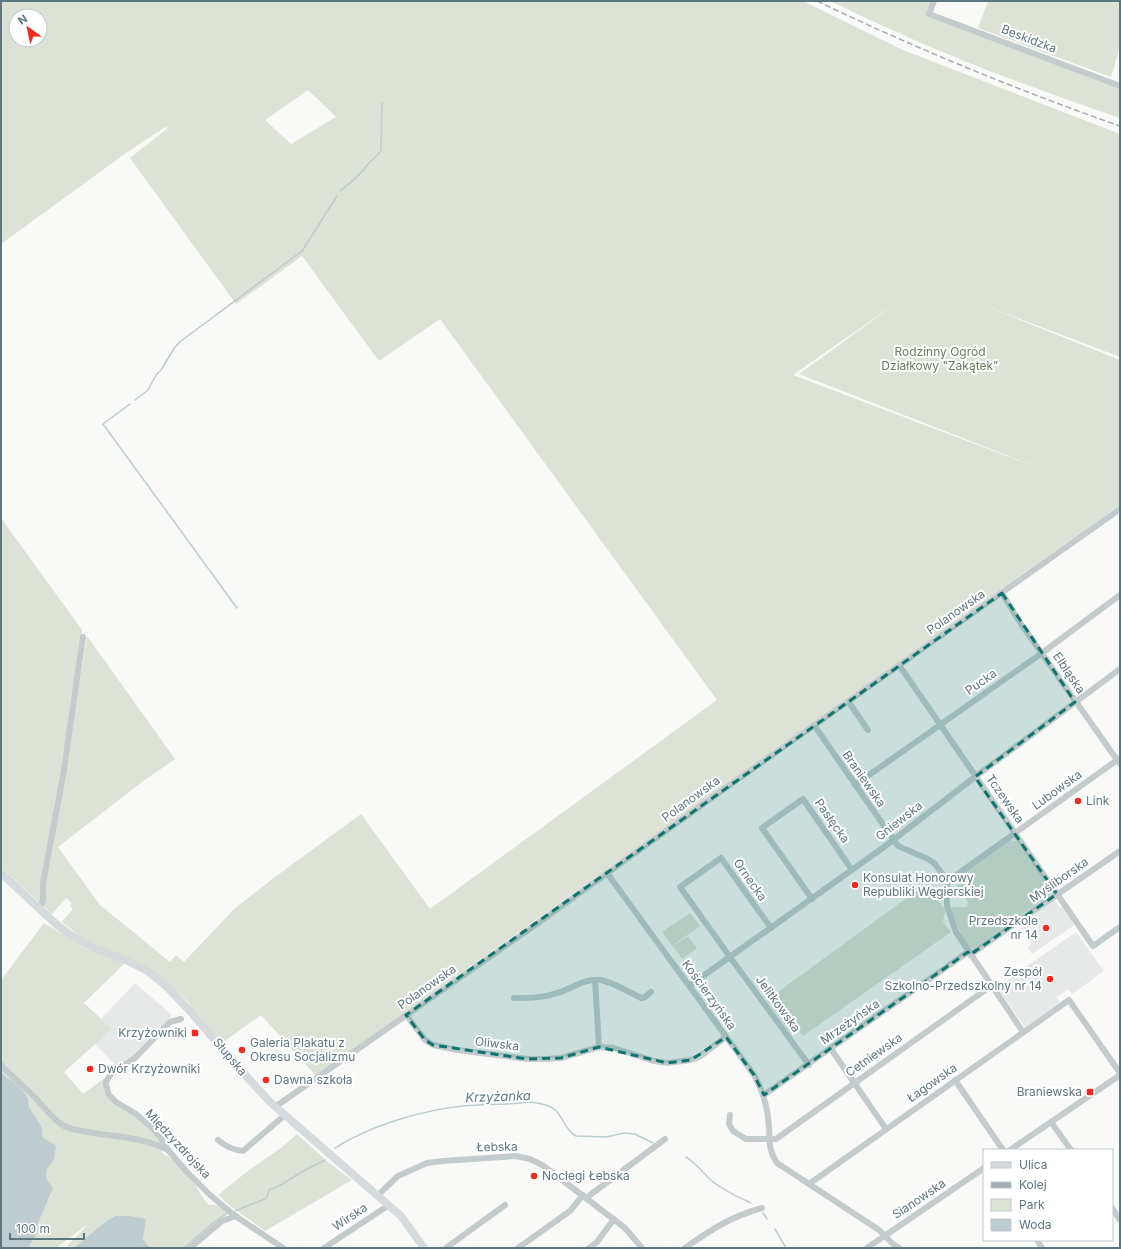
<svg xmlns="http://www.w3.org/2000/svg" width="1121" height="1249" font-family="Inter,sans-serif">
  <rect width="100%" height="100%" fill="#f9f9f7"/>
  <g fill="#e7e9e8">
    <polygon points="1054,899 1060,908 1063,906 1074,922 1073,926 1032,954 1028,948 1031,942 1018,923"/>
    <polygon points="1076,932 1104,971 1072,994 1068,989 1057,997 1060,1002 1025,1027 997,987"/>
    <polygon points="135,983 172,1015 135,1055 118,1067 95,1044 112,1029 101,1019"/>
  </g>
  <g fill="#dde2d7" fill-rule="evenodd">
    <path d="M1 1H803L903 50 1120 134V357L978 303 1120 360V505L316 1076 261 1015 222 1043 186 1000 150 969 83 939 62 922 73 909 70 906 72 903 66 898 52 914 1 867V518L82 630 67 728 72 729 87 636 175 759 142 782 58 847 100 905 170 962 176 955 184 962 234 909 275 877 361 814 430 909 717 700 440 319 379 361 302 256 236 304 130 158 168 128 165 127 126 153 1 244ZM16 16H40V40H16ZM308 90 336 117 291 144 265 120ZM898 302 799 374 1052 473 793 375Z"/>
    <path d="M830 1H931L926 15 1120 89V118C1050 94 980 69 912 39 885 27 857 14 830 1Z"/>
    <polygon points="988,1 1120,1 1120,47 1111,77 978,28"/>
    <path d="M1009 840 1016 841 1019 843 1051 889 1050 890 1051 893 1048 896 1046 893 1043 895 1045 898 974 948H971L969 947C961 934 954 922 951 907H969L967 906 968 902 957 888 959 880 957 878Z"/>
    <polygon points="926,884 945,910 943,922 951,932 803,1036 798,1030 791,1034 767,1000"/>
    <polygon points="690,913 700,926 672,946 662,932"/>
    <path d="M44 923 87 949 125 963 84 1003 112 1029 64 1072 83 1094 105 1078 108 1095 134 1114 162 1142V1153C174 1160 185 1167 192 1179 198 1189 202 1198 209 1205H218L229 1213 227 1215 211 1227 188 1248H150L143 1240 130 1216H115L105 1222 74 1248H67L68 1245 88 1224 56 1248H1V980Z"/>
    <polygon points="688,936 697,948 682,959 673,946"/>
    <polygon points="297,1134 329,1163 352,1180 265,1231 228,1204 218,1195 249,1170 281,1148"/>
  </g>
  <g fill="#bdcdcf">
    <path d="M1 1071C4 1078 9 1078 15 1083 19 1086 25 1093 27 1097 29 1100 28 1105 30 1109 34 1117 44 1125 42 1134L43 1138 55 1145 56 1147 54 1159 51 1164 47 1168 46 1174 47 1180 53 1188 38 1223 35 1236 28 1248H1Z"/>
    <polygon points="115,1216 130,1216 146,1219 143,1239 150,1248 74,1248 105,1222"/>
  </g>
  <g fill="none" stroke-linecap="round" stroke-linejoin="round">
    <g stroke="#bdcdcf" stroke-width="1.5">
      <path d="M340 191C351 182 360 176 368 164 373 158 378 157 381 150L382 103"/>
      <polyline points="135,400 148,390 156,375 161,370 175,347 181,341 302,251 337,196"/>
      <polyline points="130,404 103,424 237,608"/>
      <path d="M335 1148C369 1126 422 1110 463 1106 485 1104 508 1105 530 1102 537 1103 548 1104 554 1109 563 1116 565 1130 576 1136L606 1137 624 1133 635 1134 653 1143"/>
      <path d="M686 1157C696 1163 703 1173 712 1181 724 1191 736 1196 751 1203"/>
      <polyline points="235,1211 265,1199 267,1197 269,1190 279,1186 305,1170 325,1160"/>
      <polyline points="763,1213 767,1219"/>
      <polyline points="775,1229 786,1248"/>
      <polyline points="184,1248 213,1223 227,1213"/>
    </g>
    <g stroke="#c4cbcd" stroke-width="6">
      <polyline points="934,1 929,14 1120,86"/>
      <polyline points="1002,593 1019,621 1120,764"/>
      <polyline points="899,665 1093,946 1120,927"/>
      <polyline points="848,701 868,730"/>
      <polyline points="814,725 898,846 928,859 934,863 948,881 946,888 947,906 956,932 1023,1032"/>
      <polyline points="855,785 1042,653 1120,595"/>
      <path d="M607 873 754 1075C763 1091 768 1108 769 1127 770 1142 768 1149 777 1163L879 1230 893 1244 899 1248"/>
      <polyline points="948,881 1120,758"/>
      <polyline points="812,899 762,828 803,799 852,870"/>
      <polyline points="40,908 43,900 43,883 63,776 83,637"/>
      <polyline points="771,928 721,858 680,887 730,957 809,1065"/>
      <polyline points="970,955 1120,851"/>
      <polyline points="595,980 599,1047"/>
      <polyline points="689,986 884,847 975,777 1120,669"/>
      <path d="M514 998C529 998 543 998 557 993 572 989 584 978 601 980 615 983 628 992 641 998L645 997 651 992"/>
      <polyline points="406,1015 425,1040 433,1045 457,1050 527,1059 547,1059 561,1058 599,1047 614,1048 654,1061 667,1063 691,1060 699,1057 726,1037"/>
      <polyline points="181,1019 170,1022 135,1058 110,1075 106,1082 106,1085 109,1095 116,1102 136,1114 151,1127 161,1138 168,1150 187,1172 209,1194 234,1215 283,1248"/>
      <polyline points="831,1049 886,1129"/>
      <path d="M1 1065C13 1078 28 1089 40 1103 48 1111 54 1121 64 1126 75 1131 88 1132 100 1134 124 1137 146 1139 168 1150"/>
      <polyline points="955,1080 1003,1150"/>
      <polyline points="764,1095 968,952"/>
      <polyline points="275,1107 531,928 710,799 1120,509"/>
      <polyline points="730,1115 729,1124 733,1131 746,1139 776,1139 991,986"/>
      <polyline points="1051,1122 1071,1150"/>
      <path d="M218 1140C225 1146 233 1150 243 1151L285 1115"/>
      <polyline points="1010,1150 1120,1075"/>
      <polyline points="809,1184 1069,1000 1120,1073"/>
      <polyline points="378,1195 398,1176 427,1163 443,1161 516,1156 530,1159 542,1165 553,1173 625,1228 642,1248"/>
      <polyline points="587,1199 590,1195 665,1139"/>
      <polyline points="1112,1208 1120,1220"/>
      <polyline points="1037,1240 1042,1248"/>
      <polyline points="190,1248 222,1221 236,1216"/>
      <polyline points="324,1248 389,1205"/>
      <polyline points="446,1248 505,1205"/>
      <polyline points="518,1248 570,1211 583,1195"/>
      <polyline points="589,1248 597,1242 614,1219"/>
      <path d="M685 1248C712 1229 730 1217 762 1208"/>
      <polyline points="867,1248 984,1168"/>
    </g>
    <polyline stroke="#d5dbdd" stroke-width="8" points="1,873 57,925 72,936 94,948 126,960 146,970 164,984 191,1012 235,1064 271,1103 401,1216 424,1248"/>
    <path stroke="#a3adb1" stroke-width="1.5" stroke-dasharray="6 3" stroke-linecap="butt" d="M817 1C915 48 1017 90 1120 126"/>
  </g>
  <path fill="#0f766e" fill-opacity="0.2" stroke="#0f766e" stroke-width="3" stroke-dasharray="8 5" stroke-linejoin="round" d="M1002 593 1075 702 975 777 1057 894 970 955 968 952 764 1095 754 1075 726 1037 691 1060 667 1063 599 1047 561 1058 527 1059 433 1045 425 1040 406 1015Z"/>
  <g fill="#f12a1f" stroke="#fff" stroke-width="1.5">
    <circle cx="1078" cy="801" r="4"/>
    <circle cx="855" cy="885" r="4"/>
    <circle cx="1046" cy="928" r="4"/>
    <circle cx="1050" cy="979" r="4"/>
    <rect x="191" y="1029" width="8" height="8" rx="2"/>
    <circle cx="242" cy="1050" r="4"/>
    <circle cx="90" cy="1069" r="4"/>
    <circle cx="266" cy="1080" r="4"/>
    <rect x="1086" y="1088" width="8" height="8" rx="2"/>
    <circle cx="534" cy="1176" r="4"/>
  </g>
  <g text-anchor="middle" stroke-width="4" stroke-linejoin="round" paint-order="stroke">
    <g font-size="12" fill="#5e767e" stroke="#fff">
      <text transform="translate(1029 39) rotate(21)" y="4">Beskidzka</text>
      <text transform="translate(956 612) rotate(-35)" y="4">Polanowska</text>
      <text transform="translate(1069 673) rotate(56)" y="4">Elbląska</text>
      <text transform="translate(981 682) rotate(-35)" y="4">Pucka</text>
      <text transform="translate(864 779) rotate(55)" y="4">Braniewska</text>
      <text transform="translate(1057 790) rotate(-36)" y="4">Lubowska</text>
      <text transform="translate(691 799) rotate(-36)" y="4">Polanowska</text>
      <text transform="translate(1005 799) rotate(55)" y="4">Tczewska</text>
      <text transform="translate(832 821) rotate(55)" y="4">Pasłęcka</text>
      <text transform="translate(899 821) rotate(-38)" y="4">Gniewska</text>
      <text transform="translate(750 880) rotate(55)" y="4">Ornecka</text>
      <text transform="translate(1059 880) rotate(-35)" y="4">Myśliborska</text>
      <text transform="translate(427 987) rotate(-35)" y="4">Polanowska</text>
      <text transform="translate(709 995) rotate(54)" y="4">Kościerzyńska</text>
      <text transform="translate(778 1004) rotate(54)" y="4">Jelitkowska</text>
      <text transform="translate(850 1022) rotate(-35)" y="4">Mrzeżyńska</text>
      <text transform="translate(497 1044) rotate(7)" y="4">Oliwska</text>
      <text transform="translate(874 1055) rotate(-35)" y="4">Cetniewska</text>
      <text transform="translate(230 1057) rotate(50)" y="4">Słupska</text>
      <text transform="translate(932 1083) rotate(-35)" y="4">Łagowska</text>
      <text transform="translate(178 1144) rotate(47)" y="4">Międzyzdrojska</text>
      <text transform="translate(497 1147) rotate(-1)" y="4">Łebska</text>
      <text transform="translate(919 1199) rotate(-34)" y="4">Sianowska</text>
      <text transform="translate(350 1217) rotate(-34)" y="4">Wirska</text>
    </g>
    <g font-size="12" fill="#6b7b61" stroke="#fff">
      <text x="940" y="356">Rodzinny Ogród<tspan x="940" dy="14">Działkowy "Zakątek"</tspan></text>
    </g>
    <g font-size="12" fill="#5e767e" stroke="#fff" text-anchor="start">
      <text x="1086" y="805">Link</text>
      <text x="863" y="882">Konsulat Honorowy<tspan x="863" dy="14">Republiki Węgierskiej</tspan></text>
      <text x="1038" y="925" text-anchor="end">Przedszkole<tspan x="1038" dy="14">nr 14</tspan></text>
      <text x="1042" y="976" text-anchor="end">Zespół<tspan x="1042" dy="14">Szkolno-Przedszkolny nr 14</tspan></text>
      <text x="187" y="1037" text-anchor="end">Krzyżowniki</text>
      <text x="250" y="1047">Galeria Plakatu z<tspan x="250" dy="14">Okresu Socjalizmu</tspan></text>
      <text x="98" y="1073">Dwór Krzyżowniki</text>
      <text x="274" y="1084">Dawna szkoła</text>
      <text x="1082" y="1096" text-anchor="end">Braniewska</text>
      <text x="542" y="1180">Noclegi Łebska</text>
    </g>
    <g font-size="13" font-style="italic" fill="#5d7b7e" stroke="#fff">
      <text transform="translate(498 1096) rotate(-2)" y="5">Krzyżanka</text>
    </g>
  </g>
  <rect width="1121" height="1249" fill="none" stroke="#5e767e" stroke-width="4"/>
  <rect x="983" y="1149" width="130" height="92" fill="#ffffff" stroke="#bfc8cb"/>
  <rect x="991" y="1162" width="20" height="6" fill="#d5dbdd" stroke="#bfc8cb"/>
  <text x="1019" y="1169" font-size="12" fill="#5e767e">Ulica</text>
  <rect x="991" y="1182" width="20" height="6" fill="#a3adb1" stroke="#bfc8cb"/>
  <text x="1019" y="1189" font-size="12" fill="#5e767e">Kolej</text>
  <rect x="991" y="1199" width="20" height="12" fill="#dde2d7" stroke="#bfc8cb"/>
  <text x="1019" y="1209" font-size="12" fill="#5e767e">Park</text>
  <rect x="991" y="1219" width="20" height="12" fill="#bdcdcf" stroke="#bfc8cb"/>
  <text x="1019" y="1229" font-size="12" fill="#5e767e">Woda</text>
  <g transform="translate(28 28) rotate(327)"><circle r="19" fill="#ffffff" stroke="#bfc8cb"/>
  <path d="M0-3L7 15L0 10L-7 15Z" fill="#f12a1f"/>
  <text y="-6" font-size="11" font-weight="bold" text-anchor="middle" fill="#5e767e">N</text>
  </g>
  <path d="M10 1233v6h74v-6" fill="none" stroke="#5e767e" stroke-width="2"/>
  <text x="16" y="1233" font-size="12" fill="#5e767e" stroke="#ffffff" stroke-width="3" paint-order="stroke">100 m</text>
</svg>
